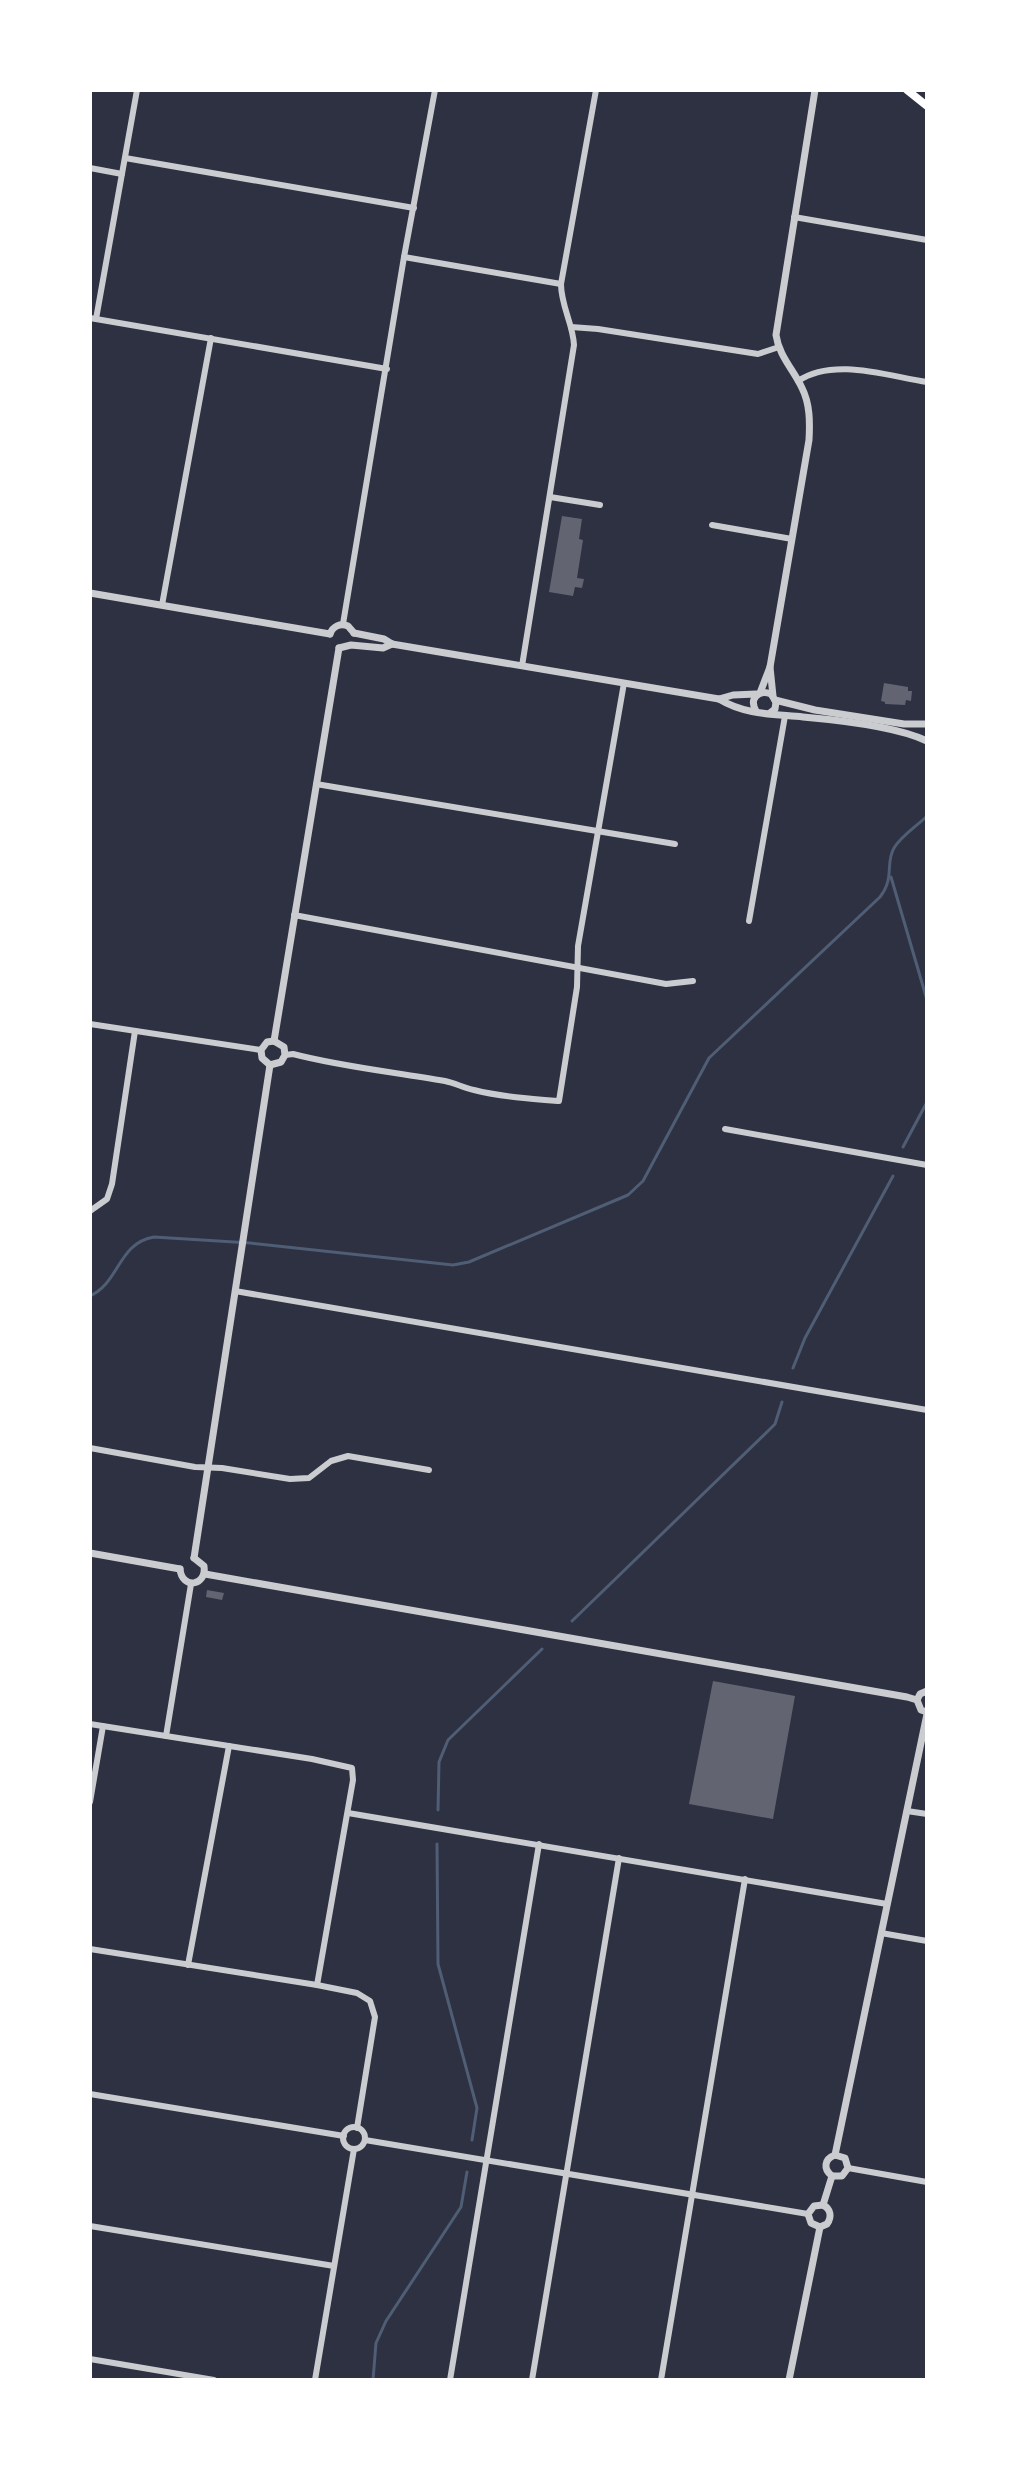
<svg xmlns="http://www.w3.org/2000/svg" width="1017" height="2470" font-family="'DejaVu Sans',sans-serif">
  <rect width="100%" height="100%" fill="#2d3142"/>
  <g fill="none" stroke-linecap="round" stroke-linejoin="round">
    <g stroke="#4f5d75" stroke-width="3">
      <polyline points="891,877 927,1000"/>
      <polyline points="903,1147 927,1102"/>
      <path d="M90 1296C120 1282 118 1243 154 1237L250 1243 453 1265 469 1262 628 1195 643 1181 709 1058 880 897C895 878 885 863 894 848 901 836 917 826 927 816"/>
      <polyline points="793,1368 805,1338 893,1176"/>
      <polyline points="572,1621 769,1430 775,1424 782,1402"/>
      <polyline points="438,1810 439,1762 448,1740 542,1649"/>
      <polyline points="437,1844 438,1964 477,2108 472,2140"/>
      <polyline points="373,2380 376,2343 386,2321 461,2207 467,2172"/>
    </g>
  </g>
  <g fill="#626471">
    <polygon points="562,516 582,519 579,539 583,540 577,578 584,579 582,588 575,587 573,596 549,592"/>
    <polygon points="884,683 908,687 908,691 912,691 911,701 906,700 905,705 885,704 885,702 881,701"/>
    <polygon points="207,1590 224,1593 222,1600 206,1597"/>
    <polygon points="713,1681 795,1696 773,1819 689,1804"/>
  </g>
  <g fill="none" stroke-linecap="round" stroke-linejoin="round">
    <g stroke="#caccd0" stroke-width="6">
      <polyline points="125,158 414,208"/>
      <polyline points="90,168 122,174"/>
      <polyline points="794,217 927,240"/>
      <polyline points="404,257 561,284"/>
      <polyline points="90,318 387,369"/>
      <polyline points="96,319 137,90"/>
      <polyline points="571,327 598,329 758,354 779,347"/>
      <path d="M798 381C834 357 887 376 927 382"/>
      <polyline points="550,497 600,505"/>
      <polyline points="712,525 792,539"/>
      <polyline points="162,605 211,338"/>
      <polyline points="343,624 404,257 435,90"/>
      <path d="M522 666 574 345C573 324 561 306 561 284L596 90"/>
      <polyline points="316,784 675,844"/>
      <polyline points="294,915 666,984 693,981"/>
      <polyline points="749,921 785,716"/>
      <polyline points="90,1024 261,1050"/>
      <path d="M285 1055 293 1054C343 1067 394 1072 445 1081 455 1083 464 1088 474 1090 502 1097 531 1099 559 1101L577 987 578 946 624 683"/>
      <polyline points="725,1129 927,1165"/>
      <polyline points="90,1211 107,1199 112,1184 135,1031"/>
      <polyline points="235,1291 927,1410"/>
      <polyline points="90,1448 195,1467 222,1468 290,1479 309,1478 331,1461 348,1456 429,1470"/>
      <polyline points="90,1724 312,1759 352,1768 353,1780 317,1985"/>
      <polyline points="166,1736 191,1584"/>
      <polyline points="90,1802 103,1726"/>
      <polyline points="907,1811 927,1814"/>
      <polyline points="348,1813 887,1904"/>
      <polyline points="881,1933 927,1941"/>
      <polyline points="90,1949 317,1985 357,1993 370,2001 375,2017 357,2128"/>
      <polyline points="188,1965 229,1746"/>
      <polyline points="90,2094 344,2136"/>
      <circle cx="354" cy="2138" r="11"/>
      <polyline points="365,2140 808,2214"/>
      <polyline points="848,2168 927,2182"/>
      <polyline points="90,2226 334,2266"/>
      <polyline points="90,2359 214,2380"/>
      <polyline points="315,2380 354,2149"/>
      <polyline points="450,2380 539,1844"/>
      <polyline points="532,2380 619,1858"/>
      <polyline points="661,2380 745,1879"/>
    </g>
    <g stroke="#caccd0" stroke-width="7">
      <polyline points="90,593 330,634"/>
      <path d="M354 633 384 639 392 644 719 699C745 715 774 714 803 717 837 720 898 727 927 741"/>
      <path d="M330 634C333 626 340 623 348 626L354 633"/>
      <polyline points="339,648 351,645 383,648 392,644"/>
      <polyline points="770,667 773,696"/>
      <path d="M760 693 770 667 809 440C810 422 810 404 802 388 793 369 779 356 776 335L815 90"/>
      <polyline points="719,699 733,695 756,694"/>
      <polyline points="775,700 815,710 904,724 925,724"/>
      <path d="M756 711C749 699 758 689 771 694L776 702 775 709 770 713"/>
      <polyline points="274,1041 339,648"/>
      <polyline points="270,1065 281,1062 285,1055 284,1047 274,1041"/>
      <polyline points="270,1065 262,1058 261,1050 267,1042 274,1041"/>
      <polyline points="90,1553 180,1569"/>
      <polyline points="194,1558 270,1065"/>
      <path d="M180 1569C182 1590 207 1586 204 1566L194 1558"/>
      <polyline points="205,1574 907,1697 917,1700"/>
      <polyline points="927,1691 920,1694 917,1700 921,1710 927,1712"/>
      <polyline points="835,2155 927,1714"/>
      <polyline points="832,2176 842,2176 848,2168 845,2158 835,2155"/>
      <path d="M832 2176C823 2169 824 2159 835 2155"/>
      <polyline points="823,2205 832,2176"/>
      <polyline points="820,2227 811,2223 808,2214 814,2206 823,2205"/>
      <path d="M820 2227 827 2224C832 2217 831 2209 823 2205"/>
      <polyline points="789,2380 820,2227"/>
    </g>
    <polyline stroke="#fff" stroke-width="8" points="907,90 927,106"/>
  </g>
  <rect width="1017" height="2470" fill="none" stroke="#ffffff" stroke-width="184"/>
</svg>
